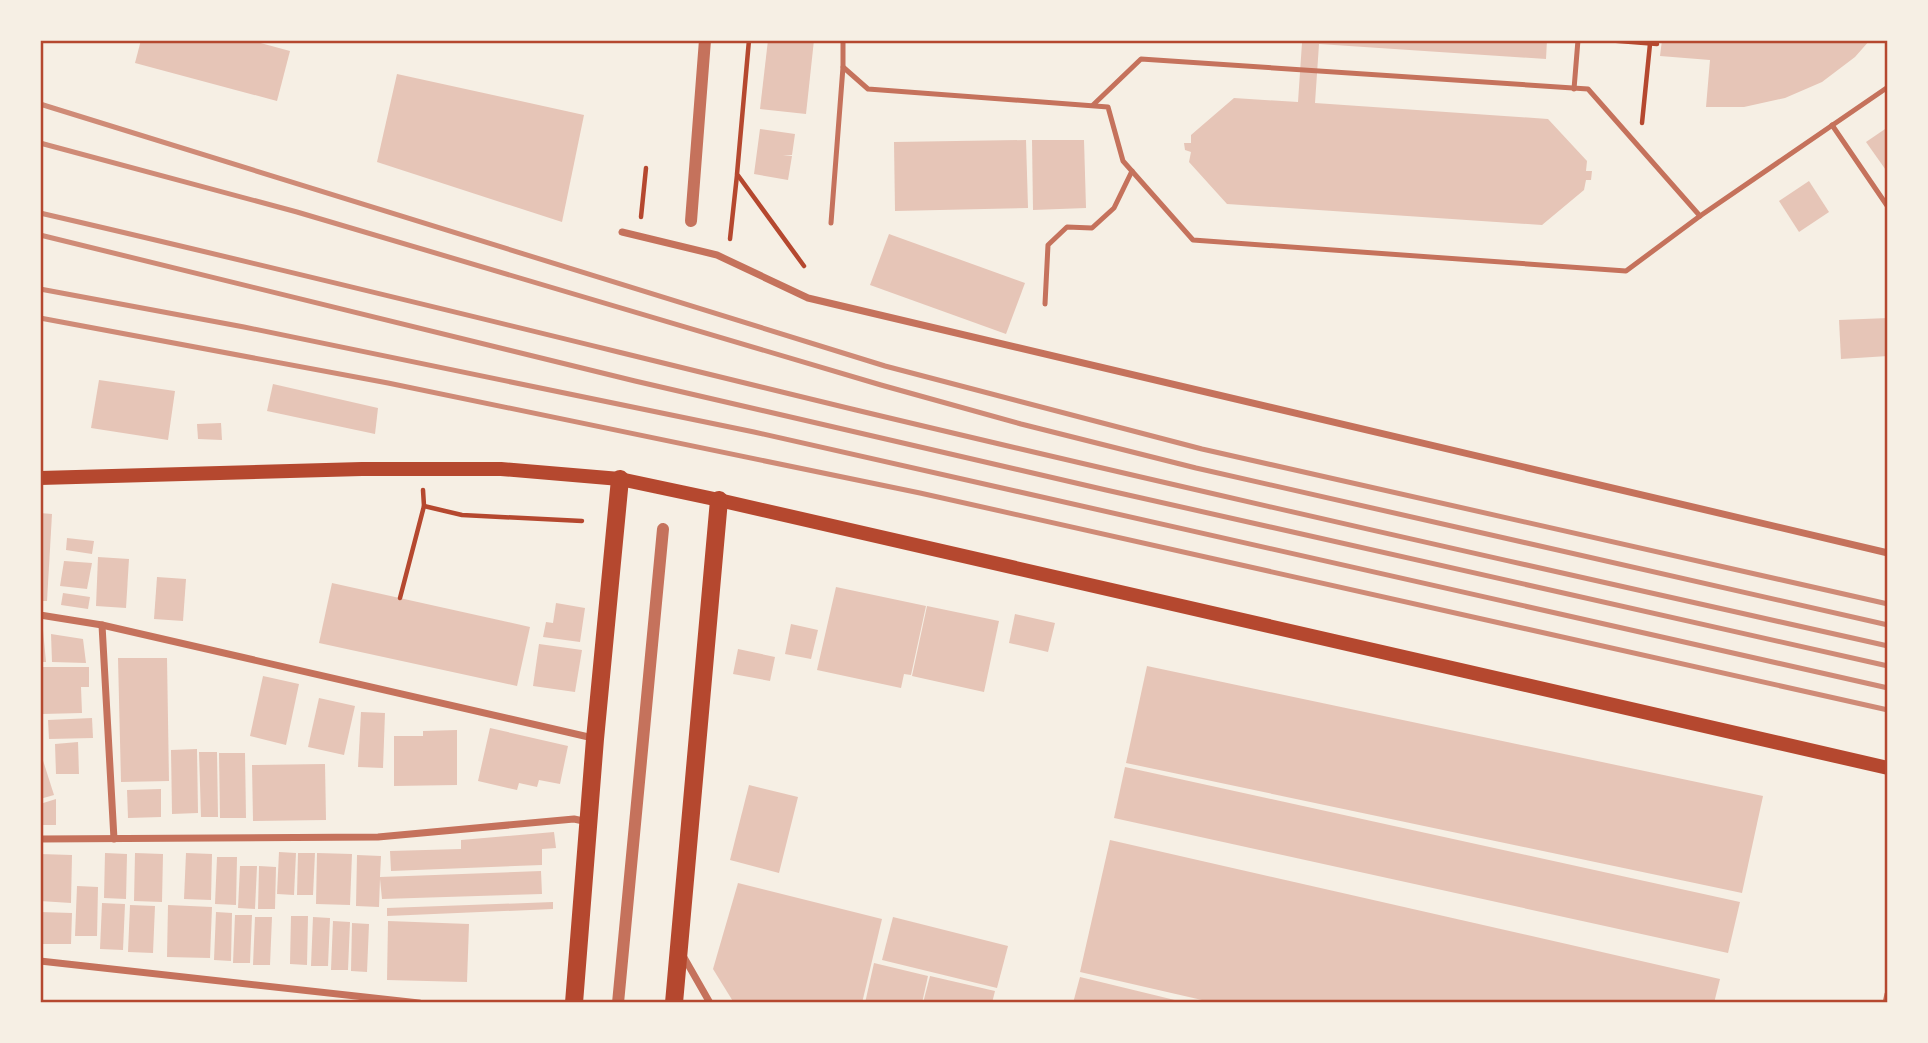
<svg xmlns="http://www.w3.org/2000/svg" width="1928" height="1043" font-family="'IBM Plex Sans',sans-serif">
  <rect width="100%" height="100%" fill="#f6efe4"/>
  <g fill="#e6c5b7">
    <polygon points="141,40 249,40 290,51 277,101 135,63"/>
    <polygon points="768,40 814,40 806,114 760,109"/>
    <polygon points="1300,40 1547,40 1546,59 1319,44 1315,103 1548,119 1587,161 1586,171 1592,171 1591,180 1586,180 1584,190 1542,225 1227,204 1189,162 1191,152 1185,150 1184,143 1191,143 1191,135 1234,98 1298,102 1302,43 1300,43"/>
    <polygon points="1662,40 1870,40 1855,57 1822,82 1785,98 1744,107 1706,107 1710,60 1660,56"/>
    <polygon points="397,74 584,115 562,222 377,162"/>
    <polygon points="1888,127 1888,173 1866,142"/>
    <polygon points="760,129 795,134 792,155 783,155 792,156 788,180 754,174"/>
    <polygon points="1026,140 1028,208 895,211 894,142"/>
    <polygon points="1032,140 1084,140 1086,208 1033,210"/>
    <polygon points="1809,181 1829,212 1799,232 1779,201"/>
    <polygon points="889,234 1025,283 1006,334 870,285"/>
    <polygon points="1888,318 1888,356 1841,359 1839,320"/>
    <polygon points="99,380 175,391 168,440 91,428"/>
    <polygon points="273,384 378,408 375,434 267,411"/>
    <polygon points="221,423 222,440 198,439 197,424"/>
    <polygon points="40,513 52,514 47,601 40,601"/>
    <polygon points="67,538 94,541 92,554 66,550"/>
    <polygon points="98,557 129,559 126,608 96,606"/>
    <polygon points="64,561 92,563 87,589 60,586"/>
    <polygon points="157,577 186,579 183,621 154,619"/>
    <polygon points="332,583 530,627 517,686 319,643"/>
    <polygon points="836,587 926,606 911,675 904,674 901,688 817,670"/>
    <polygon points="63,593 90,597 88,609 61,605"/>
    <polygon points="556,603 585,608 580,642 543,637 546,622 553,623"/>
    <polygon points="927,606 999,621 984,692 912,676"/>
    <polygon points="1015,614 1055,623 1048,652 1009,643"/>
    <polygon points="791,624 818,630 811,659 785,654"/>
    <polygon points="40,630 43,630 46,662 40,662"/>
    <polygon points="51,634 83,639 86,663 52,662"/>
    <polygon points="539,644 582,650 575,692 533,686"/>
    <polygon points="738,649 775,657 770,681 733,674"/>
    <polygon points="118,658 167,658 169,781 121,782"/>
    <polygon points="1147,666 1763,796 1742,893 1126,763"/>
    <polygon points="40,667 89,667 89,687 81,687 82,713 42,714"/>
    <polygon points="263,676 299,684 286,745 250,736"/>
    <polygon points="319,698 355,706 344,755 308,747"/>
    <polygon points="361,712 385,713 383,768 358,767"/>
    <polygon points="92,718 93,738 49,739 48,720"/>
    <polygon points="490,728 568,746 560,784 539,780 537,787 519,783 517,790 478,781"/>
    <polygon points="457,730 457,785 394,786 394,736 423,736 423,731"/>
    <polygon points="78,742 79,774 56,774 55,744"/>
    <polygon points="197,749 198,813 172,814 171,750"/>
    <polygon points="40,751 54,795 40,799"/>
    <polygon points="199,752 217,752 218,817 201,817"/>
    <polygon points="219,753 245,753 246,818 220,818"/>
    <polygon points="325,764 326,820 253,821 252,765"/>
    <polygon points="1125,767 1740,902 1728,953 1114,818"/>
    <polygon points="749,785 798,797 779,873 730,860"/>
    <polygon points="161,789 161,817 128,818 127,790"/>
    <polygon points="56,799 56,825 40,825 40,804"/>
    <polygon points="554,832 556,848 542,849 542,865 391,871 390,851 461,849 461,840"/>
    <polygon points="1110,840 1720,979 1714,1003 1215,1003 1080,972"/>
    <polygon points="279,852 296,853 294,895 277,894"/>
    <polygon points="105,853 127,854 126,899 104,898"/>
    <polygon points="135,853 163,854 162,902 134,901"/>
    <polygon points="186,853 212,854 211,900 184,899"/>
    <polygon points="298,853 315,853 313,895 297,895"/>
    <polygon points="317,853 352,854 350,905 316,904"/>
    <polygon points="40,854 72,855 71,903 40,901"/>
    <polygon points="357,855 381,856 380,877 541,871 542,894 382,899 380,879 379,907 356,906"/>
    <polygon points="217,857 237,857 236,905 215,904"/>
    <polygon points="240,866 257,866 255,909 238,908"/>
    <polygon points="259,866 276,867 275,909 258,909"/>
    <polygon points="738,883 882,919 862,1003 734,1003 713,969"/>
    <polygon points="77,886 98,887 97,936 75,936"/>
    <polygon points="553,902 553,909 387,916 387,908"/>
    <polygon points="102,903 125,904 123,950 100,949"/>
    <polygon points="130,905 155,906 153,953 128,952"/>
    <polygon points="168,905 212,907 210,958 167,957"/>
    <polygon points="40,912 72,913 71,944 40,944"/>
    <polygon points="216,912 232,913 231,961 214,960"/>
    <polygon points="235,915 252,915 250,963 233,963"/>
    <polygon points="291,916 308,916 307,965 290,964"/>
    <polygon points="255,917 272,917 270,965 253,965"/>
    <polygon points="313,917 330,918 328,966 311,966"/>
    <polygon points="893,917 1008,946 997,988 882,960"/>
    <polygon points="333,921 350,922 348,970 331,970"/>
    <polygon points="388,921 469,924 467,982 387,980"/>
    <polygon points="352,923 369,924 367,972 351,971"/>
    <polygon points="874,963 928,976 922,1003 865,1003"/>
    <polygon points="930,976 995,991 992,1003 923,1003"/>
    <polygon points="1080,977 1183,1002 1183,1003 1073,1003"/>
  </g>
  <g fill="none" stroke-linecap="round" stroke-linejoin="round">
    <g stroke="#b5482f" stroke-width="4.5">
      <polyline points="749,40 737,174 804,266"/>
      <polyline points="1606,40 1657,44"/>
      <polyline points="1642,123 1650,44"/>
      <polyline points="641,217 646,168"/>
      <polyline points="730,239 737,175"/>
      <polyline points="424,506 462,515 582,521"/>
      <polyline points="400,598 424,506 423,490"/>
    </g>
    <g stroke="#c5725c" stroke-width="5">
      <polyline points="843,40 843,67 868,89 1108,107 1123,161 1193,240 1626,271 1700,216 1888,87"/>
      <polyline points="1574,89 1578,40"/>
      <polyline points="1093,105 1141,59 1588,89 1700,216"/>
      <polyline points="1832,125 1888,207"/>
      <polyline points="831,223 843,67"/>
      <polyline points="1045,304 1048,245 1067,227 1092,228 1114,208 1132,171"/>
    </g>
    <g stroke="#c5725c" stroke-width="7">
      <polyline points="622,232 717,255 808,298 1888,553"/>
      <polyline points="40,615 102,625 593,738"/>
      <polyline points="102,625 114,839"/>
      <polyline points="40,839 378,837 574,819 588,822"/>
      <polyline points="682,954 710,1003"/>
      <polyline points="40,961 419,1003"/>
      <polyline points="1886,1003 1888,994"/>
    </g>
    <g stroke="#c5725c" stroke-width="12">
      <polyline points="691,221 705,40"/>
      <polyline points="618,1003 663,529"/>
    </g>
    <polyline stroke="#b5482f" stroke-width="14" points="40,478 362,469 501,469 620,479 719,500 1888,768"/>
    <g stroke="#b5482f" stroke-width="18">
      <polyline points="574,1003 595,739 620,479"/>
      <polyline points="674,1003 719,500"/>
    </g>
    <g stroke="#cf8b77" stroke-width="5">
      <polyline points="40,104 885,366 1202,449 1888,604"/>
      <polyline points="40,143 297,212 881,385 1021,424 1196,468 1888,625"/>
      <path d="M40 213C313 276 584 344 856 410 1199 492 1543 569 1888 646"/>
      <polyline points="40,235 635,381 1106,490 1888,666"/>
      <polyline points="40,289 244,327 754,432 1888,688"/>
      <polyline points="40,318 388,383 920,493 1888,710"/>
    </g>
  </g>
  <rect width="1928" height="1043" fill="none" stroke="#f6efe4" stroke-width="84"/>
  <rect x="42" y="42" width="1844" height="959" fill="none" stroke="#b5482f" stroke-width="2.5"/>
</svg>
